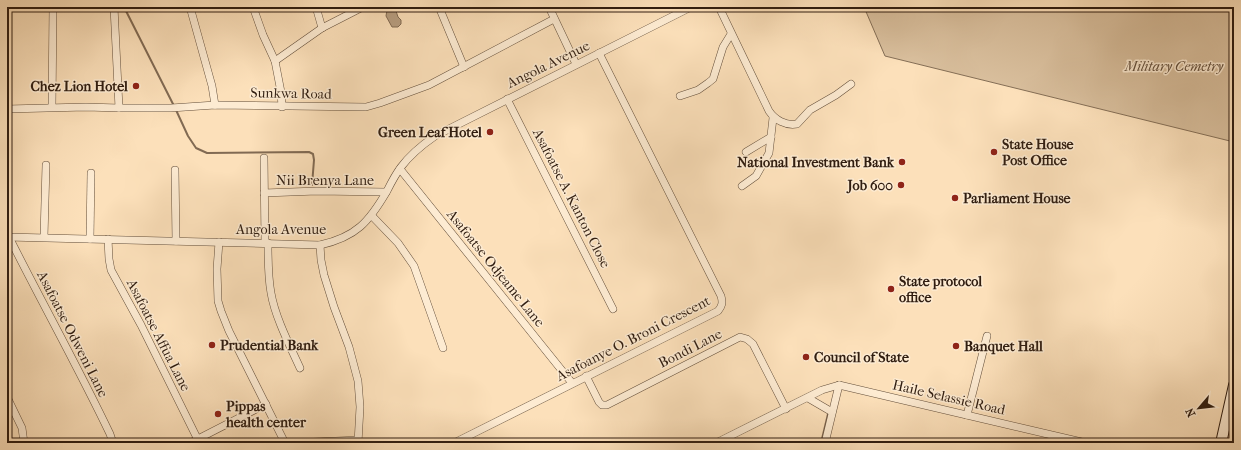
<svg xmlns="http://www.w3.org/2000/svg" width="1241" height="450" font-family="'IM FELL French Canon',serif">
  <rect width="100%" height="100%" fill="#fce0ba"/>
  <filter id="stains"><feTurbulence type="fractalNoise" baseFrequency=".005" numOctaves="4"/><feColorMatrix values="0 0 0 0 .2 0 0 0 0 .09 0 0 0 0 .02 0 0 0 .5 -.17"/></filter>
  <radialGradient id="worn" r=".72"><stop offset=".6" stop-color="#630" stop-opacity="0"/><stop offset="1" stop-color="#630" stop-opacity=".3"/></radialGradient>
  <polygon fill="#d9bf9d" stroke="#846e56" points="864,7 1234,7 1234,142 885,56"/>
  <polygon fill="#b79e80" stroke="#816a53" points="392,8 395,8 398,17 401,20 401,24 398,27 392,27 386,16 387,10"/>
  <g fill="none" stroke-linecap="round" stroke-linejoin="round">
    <g stroke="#816a53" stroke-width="2">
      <polyline points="124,7 174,106"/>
      <polyline points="176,110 188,136 196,148 207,153 309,152 313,154 314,160 312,185"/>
      <polyline points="821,443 828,414"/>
    </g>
    <g stroke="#634e3a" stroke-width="8">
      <g id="street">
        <polyline points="114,7 119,108"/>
        <polyline points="190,7 212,86 215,105"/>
        <polyline points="253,7 263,35 275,61 281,92 282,107"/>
        <polyline points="316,7 322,28"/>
        <polyline points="439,7 464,67"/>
        <polyline points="549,7 576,64"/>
        <path d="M719 7 769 111C775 120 786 126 797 124L810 110 836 95 851 84"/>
        <polyline points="497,8 500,7"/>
        <polyline points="275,61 322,28 363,7"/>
        <polyline points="680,96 698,90 708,83 713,79 723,47 731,34"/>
        <polyline points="507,99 613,309"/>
        <polyline points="52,107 53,7"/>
        <polyline points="7,109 86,107 119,108 171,108 215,105 366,107 380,103 429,85 554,19"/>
        <polyline points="746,152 771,137"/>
        <polyline points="264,158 265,243"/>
        <polyline points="400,169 572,383"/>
        <polyline points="175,170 176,241"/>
        <polyline points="742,186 756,176 769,153 773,118"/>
        <polyline points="264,193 317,191 386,192"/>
        <polyline points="372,216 398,243 414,266 443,348"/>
        <path d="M7 237 320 245C356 237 369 222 387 191 391 183 395 175 401 167 410 155 422 145 435 136L691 7"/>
        <path d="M9 237C42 303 78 367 110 434L113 443"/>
        <polyline points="44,237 46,165"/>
        <polyline points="90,239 91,173"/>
        <polyline points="108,239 109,259 111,270 141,325 198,440"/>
        <polyline points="219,242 217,269 218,301 221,311 229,331 285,443"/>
        <path d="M268 243C268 260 268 277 271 293 275 317 290 346 300 368"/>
        <polyline points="320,245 321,260 324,275 334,307 349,347 358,381 360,407 358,443"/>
        <polyline points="586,376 599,402 602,405 607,405 740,337 747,339 753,344 786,409"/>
        <polyline points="7,397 22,428 24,443"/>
        <polyline points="808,398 832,412"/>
        <polyline points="967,415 987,336"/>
        <polyline points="190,443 266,404"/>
        <polyline points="291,443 358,440"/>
        <path d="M454 443 718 311C722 306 723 303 721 296L599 53"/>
        <polyline points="716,443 822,390 839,385 1086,443"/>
        <polyline points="825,443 839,385"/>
      </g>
    </g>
    <g stroke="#301d10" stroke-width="12">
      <polyline id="secondary" points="1221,443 1234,385"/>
    </g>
    <use href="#street" stroke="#fdebd2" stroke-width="7"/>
    <use href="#secondary" stroke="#fdebd2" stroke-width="10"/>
  </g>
  <g fill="#8f2418" stroke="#fdebd2" stroke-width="1.5">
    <circle cx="136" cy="86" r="4"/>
    <circle cx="490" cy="132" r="4"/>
    <circle cx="994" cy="152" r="4"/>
    <circle cx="902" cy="162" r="4"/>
    <circle cx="901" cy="185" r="4"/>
    <circle cx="955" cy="198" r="4"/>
    <circle cx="891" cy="289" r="4"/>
    <circle cx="212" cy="345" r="4"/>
    <circle cx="956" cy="346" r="4"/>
    <circle cx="806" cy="357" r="4"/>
    <circle cx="218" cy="414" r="4"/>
  </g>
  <g text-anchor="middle" stroke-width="3" stroke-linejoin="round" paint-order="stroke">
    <g font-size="14" fill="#301d10" stroke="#fdebd2">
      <text transform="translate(548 64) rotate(-26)" y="5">Angola Avenue</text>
      <text transform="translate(291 93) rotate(1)" y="5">Sunkwa Road</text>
      <text x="325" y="185">Nii Brenya Lane</text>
      <text transform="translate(572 198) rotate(63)" y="5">Asafoatse A. Kanton Close</text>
      <text x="281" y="234">Angola Avenue</text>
      <text transform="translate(496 268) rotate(51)" y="5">Asafoatse Odjeame Lane</text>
      <text transform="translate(73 334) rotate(63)" y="5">Asafoatse Odweni Lane</text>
      <text transform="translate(159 335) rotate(63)" y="5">Asafoatse Affua Lane</text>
      <text transform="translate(633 338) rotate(-27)" y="5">Asafoanye O. Broni Crescent</text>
      <text transform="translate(690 348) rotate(-27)" y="5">Bondi Lane</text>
      <text transform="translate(949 397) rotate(13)" y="5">Haile Selassie Road</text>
    </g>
    <g font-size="14" font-style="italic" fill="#634e3a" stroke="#fdebd2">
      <text x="1174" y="71">Military Cemetry</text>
    </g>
    <g font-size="14" font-weight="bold" fill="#301d10" stroke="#fdebd2" text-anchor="start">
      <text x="128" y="91" text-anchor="end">Chez Lion Hotel</text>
      <text x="482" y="137" text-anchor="end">Green Leaf Hotel</text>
      <text x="1002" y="149">State House<tspan x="1002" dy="16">Post Office</tspan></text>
      <text x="894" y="167" text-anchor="end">National Investment Bank</text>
      <text x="893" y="190" text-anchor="end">Job 600</text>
      <text x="963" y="203">Parliament House</text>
      <text x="899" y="286">State protocol<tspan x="899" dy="16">office</tspan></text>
      <text x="220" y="350">Prudential Bank</text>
      <text x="964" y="351">Banquet Hall</text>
      <text x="814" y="362">Council of State</text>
      <text x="226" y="411">Pippas<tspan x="226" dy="16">health center</tspan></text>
    </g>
  </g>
  <rect width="1241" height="450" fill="none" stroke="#fce0ba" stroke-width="24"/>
  <rect x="8" y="8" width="1225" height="434" fill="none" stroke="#301d10" stroke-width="2"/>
  <rect x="12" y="12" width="1217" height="426" fill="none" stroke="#301d10"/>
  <g transform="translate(1199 408) rotate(242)" stroke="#fdebd2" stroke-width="3" paint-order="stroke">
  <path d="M0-3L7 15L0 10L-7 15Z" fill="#301d10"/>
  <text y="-6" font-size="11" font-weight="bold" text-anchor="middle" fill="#301d10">N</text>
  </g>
  <rect width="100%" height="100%" filter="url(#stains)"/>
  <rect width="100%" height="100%" fill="url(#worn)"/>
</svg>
